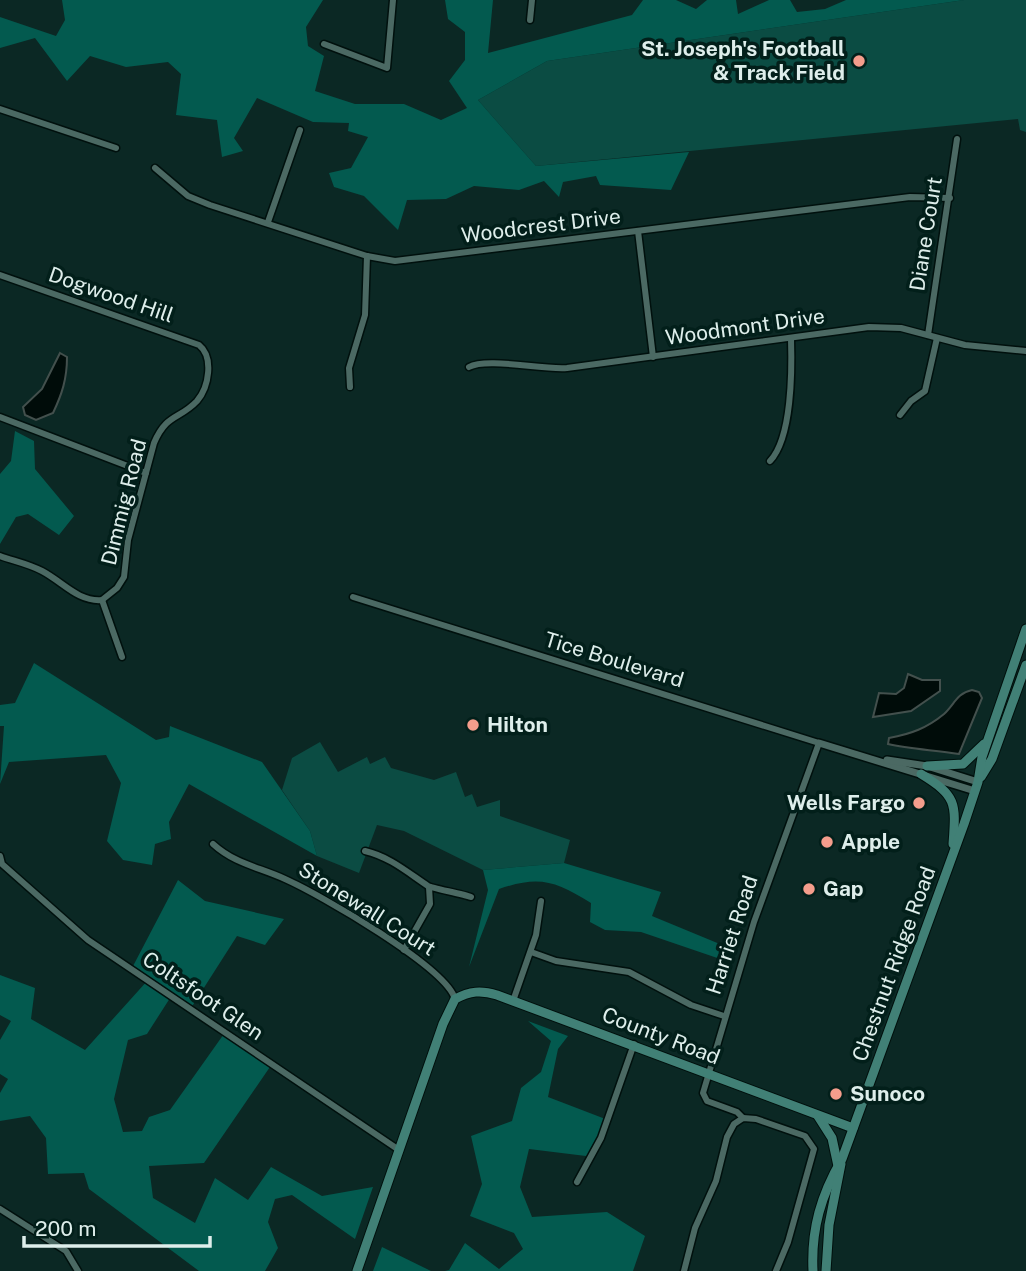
<svg xmlns="http://www.w3.org/2000/svg" width="1026" height="1271" font-family="'Public Sans',sans-serif">
  <rect width="100%" height="100%" fill="#0b2824"/>
  <g fill="#0b4c43">
    <polygon points="964,0 1026,0 1026,132 1020,130 1018,119 536,166 478,100 547,61"/>
    <polygon points="320,742 338,772 367,757 370,764 385,757 391,768 434,780 456,772 465,797 472,794 477,807 500,800 500,816 570,840 564,863 483,870 404,831 377,825 359,873 317,856 310,831 282,790 292,758"/>
  </g>
  <g fill="#035a4f">
    <polygon points="62,0 323,0 306,27 308,46 324,56 315,91 355,104 404,104 441,120 467,108 449,81 465,60 465,32 448,19 445,0 493,0 488,53 632,15 643,0 676,0 696,9 707,0 736,0 738,14 769,0 790,0 797,12 825,9 846,0 964,0 547,61 478,100 536,166 689,152 671,190 600,185 596,176 563,182 559,197 544,181 519,190 474,186 446,199 407,200 398,230 364,196 334,187 329,173 351,168 368,137 348,131 349,123 313,122 257,98 234,138 243,151 222,157 217,120 176,115 181,74 168,62 126,67 90,56 67,81 35,38 0,48 0,17 56,36 65,20"/>
    <polygon points="15,431 34,441 35,469 74,516 59,535 28,514 16,517 0,544 0,474 11,461"/>
    <polygon points="34,663 156,740 169,737 170,726 262,762 310,831 317,856 189,784 169,822 171,839 155,844 152,865 123,860 107,841 121,783 106,755 9,762 0,784 4,726 0,726 0,705 15,703"/>
    <path d="M564 863 661 892 652 916 727 947 729 962 641 932 605 930 590 922 591 903C555 881 540 875 499 889L469 967 488 890 483 870Z"/>
    <polygon points="178,880 205,901 284,919 265,945 237,936 191,1008 172,995 147,1034 128,1040 114,1099 123,1132 142,1131 149,1117 170,1110 226,1031 272,1064 204,1163 149,1166 153,1198 195,1223 215,1178 248,1200 271,1167 322,1196 373,1187 355,1239 292,1195 275,1199 268,1222 278,1248 265,1271 199,1271 89,1189 84,1173 48,1174 46,1138 30,1116 0,1121 0,1093 8,1079 0,1074 0,1040 11,1021 0,1015 0,975 35,988 31,1019 85,1050 148,980 132,968"/>
    <polygon points="528,1021 568,1036 558,1049 548,1097 608,1120 594,1157 529,1149 520,1187 532,1217 607,1212 645,1236 633,1271 445,1271 449,1270 465,1243 499,1269 523,1249 514,1233 470,1216 482,1184 471,1136 512,1121 521,1088 541,1072 551,1041"/>
    <polygon points="382,1247 431,1271 373,1271"/>
  </g>
  <g fill="#000c09" stroke="#43504d" stroke-width="2">
    <path d="M60 353 67 357C67 379 62 394 53 413L36 420 25 415 23 407 42 389Z"/>
    <polygon points="908,674 922,680 940,680 940,691 911,711 873,717 879,693 896,694 904,688"/>
    <path d="M972 690 979 692 982 698 959 754C934 750 909 749 888 744L889 738C911 734 927 728 944 714 954 705 957 693 972 690Z"/>
  </g>
  <g fill="none" stroke-linecap="round" stroke-linejoin="round">
    <g stroke="#00100d" stroke-width="9">
      <g id="minor">
        <polyline points="530,20 532,0"/>
        <polyline points="324,44 387,68 393,0"/>
        <polyline points="0,109 116,148"/>
        <polyline points="155,168 188,196 210,205 367,256 395,261 910,197 950,198"/>
        <polyline points="268,222 300,130"/>
        <polyline points="638,231 653,357"/>
        <path d="M0 275 199 345C214 357 209 387 197 401 179 420 167 413 154 443L128 540 124 577 117 588 102 600C78 602 63 582 42 571 29 564 14 561 0 556"/>
        <polyline points="928,335 957,139"/>
        <path d="M469 367C487 357 541 370 567 368L869 327 901 328 965 345 1026 351"/>
        <polyline points="350,387 349,368 365,315 367,256"/>
        <polyline points="900,415 911,401 925,391 937,338"/>
        <polyline points="0,417 146,473"/>
        <path d="M770 461C792 438 792 370 791 339"/>
        <polyline points="353,597 819,743 754,922 703,1093 707,1101 737,1112 743,1118"/>
        <polyline points="102,600 122,657"/>
        <path d="M213 844C235 864 259 867 285 879 319 894 446 967 455 999"/>
        <path d="M365 851C390 857 407 872 428 886 431 888 463 894 471 897"/>
        <polyline points="0,856 2,864 88,940 399,1150"/>
        <polyline points="404,950 430,904 429,887"/>
        <polyline points="531,952 556,961 629,972 691,1005 724,1016"/>
        <polyline points="513,1001 536,935 541,901"/>
        <polyline points="577,1182 601,1138 634,1044"/>
        <polyline points="0,1209 66,1251 78,1271"/>
        <polyline points="684,1271 695,1228 716,1181 727,1137 734,1124 743,1118 756,1119 805,1136 814,1149 788,1242 776,1271"/>
      </g>
    </g>
    <g stroke="#00100d" stroke-width="10">
      <g id="tertiary">
        <polyline points="819,743 975,791"/>
        <polyline points="887,760 927,766 978,782"/>
      </g>
    </g>
    <g stroke="#00100d" stroke-width="11">
      <g id="secondary">
        <polyline points="927,766 963,764 984,744"/>
        <path d="M921 774C957 796 956 803 953 844"/>
        <polyline points="981,777 992,759 1026,665"/>
        <polyline points="818,1116 832,1138 838,1166"/>
        <path d="M357 1271 443 1024 455 999C470 991 481 990 497 995L853 1128"/>
        <path d="M813 1271C811 1229 821 1195 842 1159L964 824 978 782 982 757 1026 629"/>
        <polyline points="826,1271 829,1225 841,1164"/>
      </g>
    </g>
    <use href="#minor" stroke="#4b6963" stroke-width="6"/>
    <use href="#tertiary" stroke="#4b6963" stroke-width="7"/>
    <use href="#secondary" stroke="#418076" stroke-width="9"/>
  </g>
  <g fill="#f49d8c" stroke="#021f1a" stroke-width="2.5">
    <circle cx="859" cy="61" r="7"/>
    <circle cx="473" cy="725" r="7"/>
    <circle cx="919" cy="803" r="7"/>
    <circle cx="827" cy="842" r="7"/>
    <circle cx="809" cy="889" r="7"/>
    <circle cx="836" cy="1094" r="7"/>
  </g>
  <g text-anchor="middle" stroke-width="7" stroke-linejoin="round" paint-order="stroke">
    <g font-size="21" font-weight="bold" fill="#deeeeb" stroke="#021f1a" text-anchor="start">
      <text x="845" y="56" text-anchor="end">St. Joseph's Football<tspan x="845" dy="24">&amp; Track Field</tspan></text>
      <text x="487" y="732">Hilton</text>
      <text x="905" y="810" text-anchor="end">Wells Fargo</text>
      <text x="841" y="849">Apple</text>
      <text x="823" y="896">Gap</text>
      <text x="850" y="1101">Sunoco</text>
    </g>
    <g font-size="21" fill="#deeeeb" stroke="#021f1a">
      <text transform="translate(541 226) rotate(-7)" y="7">Woodcrest Drive</text>
      <text transform="translate(926 234) rotate(-81)" y="7">Diane Court</text>
      <text transform="translate(111 295) rotate(19)" y="7">Dogwood Hill</text>
      <text transform="translate(745 327) rotate(-8)" y="7">Woodmont Drive</text>
      <text transform="translate(124 502) rotate(-76)" y="7">Dimmig Road</text>
      <text transform="translate(614 660) rotate(17)" y="7">Tice Boulevard</text>
      <text transform="translate(367 909) rotate(32)" y="7">Stonewall Court</text>
      <text transform="translate(732 935) rotate(-72)" y="7">Harriet Road</text>
      <text transform="translate(894 964) rotate(-70)" y="7">Chestnut Ridge Road</text>
      <text transform="translate(203 996) rotate(34)" y="7">Coltsfoot Glen</text>
      <text transform="translate(661 1036) rotate(21)" y="7">County Road</text>
    </g>
  </g>
  <path d="M24 1236v10h186v-10" fill="none" stroke="#deeeeb" stroke-width="3.5"/>
  <text x="35" y="1236" font-size="21" fill="#deeeeb" stroke="#021f1a" stroke-width="5" paint-order="stroke">200 m</text>
</svg>
